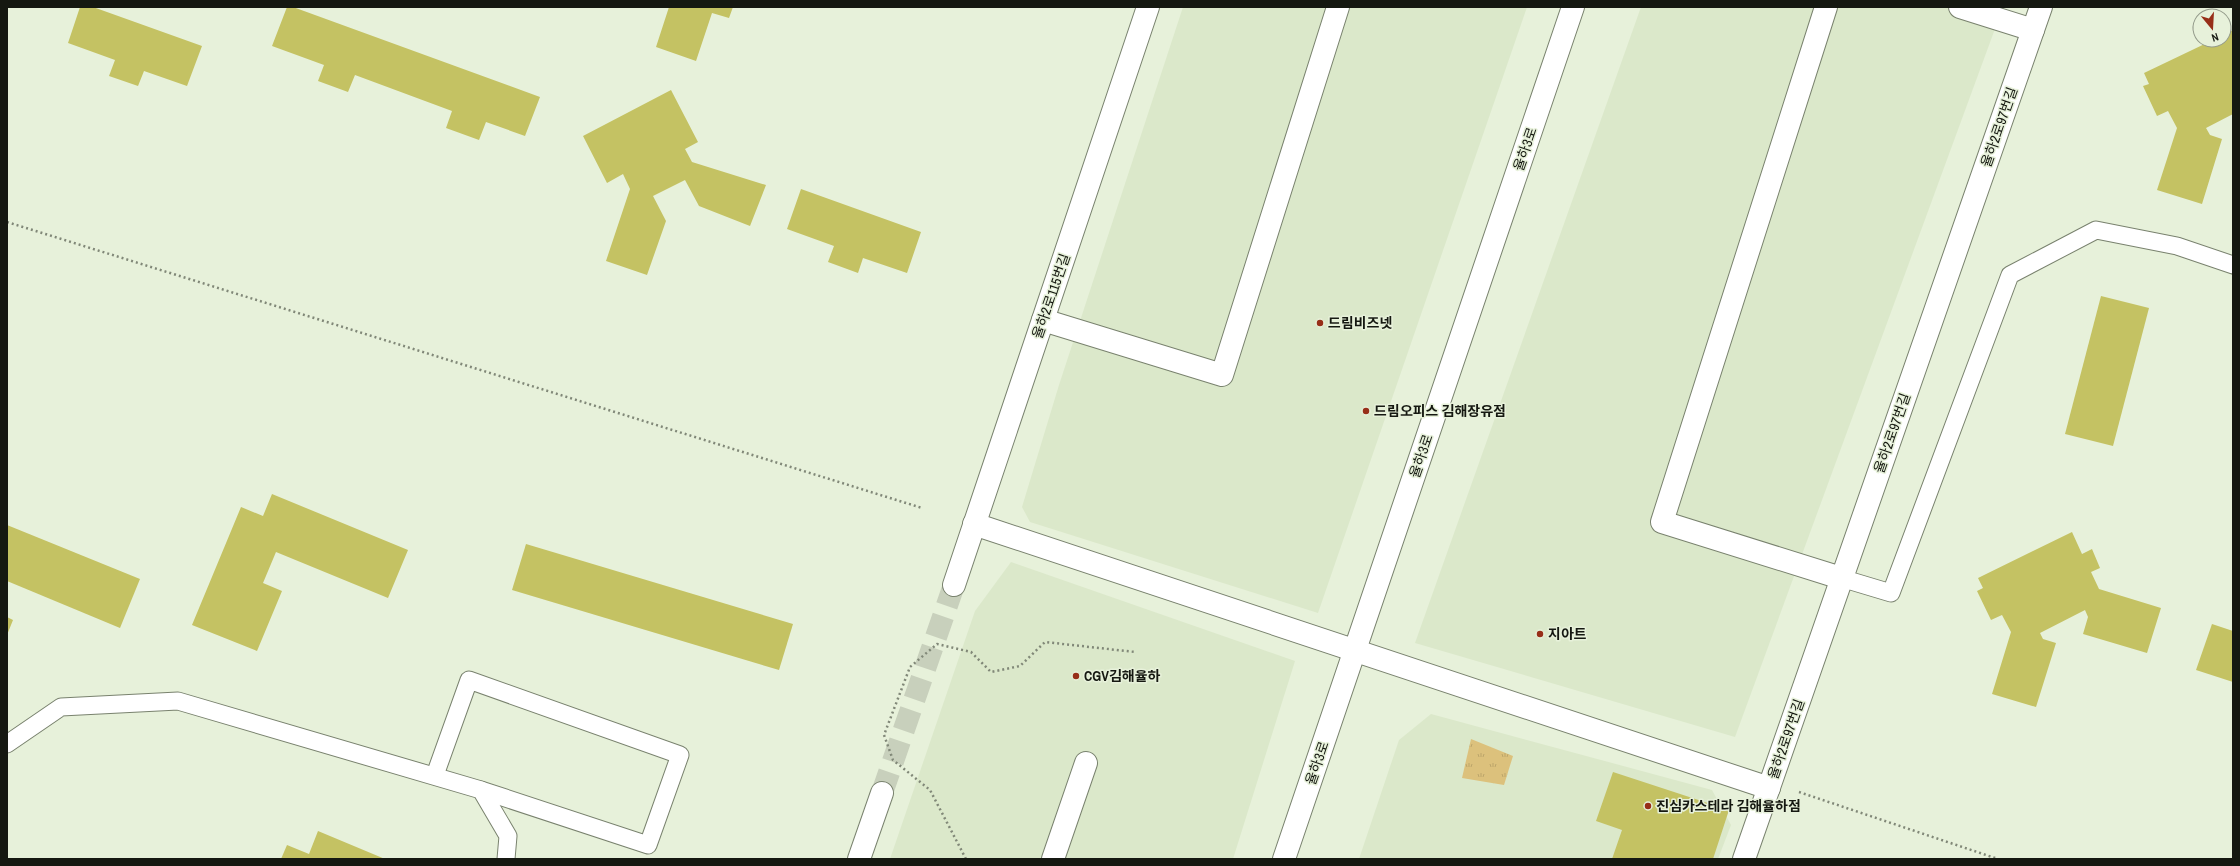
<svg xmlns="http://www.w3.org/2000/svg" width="2240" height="866" font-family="'Archivo Narrow','Noto Sans KR',sans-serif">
  <defs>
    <pattern id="grass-tufts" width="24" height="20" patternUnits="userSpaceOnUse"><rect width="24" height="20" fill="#dcc17c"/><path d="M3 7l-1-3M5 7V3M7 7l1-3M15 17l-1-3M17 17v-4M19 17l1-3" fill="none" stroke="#bca56a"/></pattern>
  </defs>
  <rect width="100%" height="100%" fill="#e7f1da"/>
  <g fill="#dbe8ca">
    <polygon points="1183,7 1527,7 1318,613 1030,522 1022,507 1059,385"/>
    <polygon points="1641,7 2003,7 1735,737 1415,643"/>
    <polygon points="1011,562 1295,661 1233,859 890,859 975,611"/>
    <polygon points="1431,714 1712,790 1731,825 1718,859 1359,859 1399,740"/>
  </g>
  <polygon fill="url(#grass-tufts)" points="1471,739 1513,756 1504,785 1462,778"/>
  <g fill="#c4c263">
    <polygon points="80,7 93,7 202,46 187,86 144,71 138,86 109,76 115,60 68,43"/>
    <polygon points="287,7 293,7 540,97 525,136 486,122 479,140 446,128 452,111 355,75 348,92 318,81 324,65 272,46"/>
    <polygon points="669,7 733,7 729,18 712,13 696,61 656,47"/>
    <polygon points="2233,30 2233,114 2206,128 2210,135 2222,139 2202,204 2157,190 2177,128 2168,111 2157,116 2143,86 2149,84 2144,73 2213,40 2224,40 2224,35"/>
    <polygon points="671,90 698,142 685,149 692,162 766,185 750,226 699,206 685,180 653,196 666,221 647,275 606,261 630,189 623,174 607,183 583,136"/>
    <polygon points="801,189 921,232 907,273 863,258 858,273 828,262 834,246 787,229"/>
    <polygon points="2101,296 2149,308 2113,446 2065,434"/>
    <polygon points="272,494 408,550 388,598 276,552 263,583 282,591 257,651 192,625 241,507 263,516"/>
    <polygon points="7,525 140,579 120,628 7,581"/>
    <polygon points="2072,532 2082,554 2092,549 2100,568 2091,572 2099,589 2161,608 2147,653 2083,634 2088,617 2085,610 2040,633 2043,639 2056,643 2036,707 1992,694 2011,632 2002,615 1991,620 1977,591 1983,588 1978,578"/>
    <polygon points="526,544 793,624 779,670 512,590"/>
    <polygon points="7,617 13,620 7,635"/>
    <polygon points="2212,624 2233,631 2233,682 2196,670"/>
    <polygon points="1613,772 1729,810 1713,859 1612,859 1622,830 1596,821"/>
    <polygon points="318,831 385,859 281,859 287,845 309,854"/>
  </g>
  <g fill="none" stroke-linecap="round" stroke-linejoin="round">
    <polyline stroke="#c8d0bc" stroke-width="22" stroke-dasharray="22 11" stroke-linecap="butt" points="882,793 954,585"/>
    <g stroke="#79826e" stroke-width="19">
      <g id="lane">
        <polyline points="1841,578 1891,593 2010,275 2096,230 2177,246 2233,265"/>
        <polyline points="7,744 61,707 178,701 481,790 508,836 506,859"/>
        <polyline points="435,775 469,680 680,755 648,845 481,790"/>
      </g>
    </g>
    <g stroke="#79826e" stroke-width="24">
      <g id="street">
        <polyline points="1826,7 1662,522 1841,578"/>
        <polyline points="1960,7 2033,30"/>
        <polyline points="1043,320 1222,375 1338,7"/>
        <polyline points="974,524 1769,788"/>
        <polyline points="954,585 1148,7"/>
        <polyline points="859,859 882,793"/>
        <polyline points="1053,859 1086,763"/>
        <polyline points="1744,859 2041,7"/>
      </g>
    </g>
    <g stroke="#79826e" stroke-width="24">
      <polyline id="secondary" points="1284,859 1573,7"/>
    </g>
    <g stroke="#818878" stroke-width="2.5" stroke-dasharray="2 3" stroke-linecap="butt">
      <polyline points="7,222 922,508"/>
      <polyline points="1799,792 1998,859"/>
      <polyline points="966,859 930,790 893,760 884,735 910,667 937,644 971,652 991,672 1020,666 1045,642 1135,652"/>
    </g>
    <use href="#lane" stroke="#fff" stroke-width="17"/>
    <use href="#street" stroke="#fff" stroke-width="22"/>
    <use href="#secondary" stroke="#fff" stroke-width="22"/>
  </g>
  <g fill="#972e18" stroke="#e7f1da" stroke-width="1.5">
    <circle cx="1320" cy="323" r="4"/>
    <circle cx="1366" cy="411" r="4"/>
    <circle cx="1540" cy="634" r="4"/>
    <circle cx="1076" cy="676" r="4"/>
    <circle cx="1648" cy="806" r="4"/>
  </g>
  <g text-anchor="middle" stroke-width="3" stroke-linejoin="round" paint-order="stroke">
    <g font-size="14" fill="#151811" stroke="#e7f1da">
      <text transform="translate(1999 127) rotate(-71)" y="5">율하2로97번길</text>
      <text transform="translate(1525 149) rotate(-71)" y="5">율하3로</text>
      <text transform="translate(1051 296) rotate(-71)" y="5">율하2로115번길</text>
      <text transform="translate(1892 433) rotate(-71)" y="5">율하2로97번길</text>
      <text transform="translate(1421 456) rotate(-71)" y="5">율하3로</text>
      <text transform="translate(1786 739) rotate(-71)" y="5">율하2로97번길</text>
      <text transform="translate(1317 763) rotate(-71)" y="5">율하3로</text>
    </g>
    <g font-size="14" font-weight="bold" fill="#151811" stroke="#e7f1da" text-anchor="start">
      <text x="1328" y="328">드림비즈넷</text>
      <text x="1374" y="416">드림오피스 김해장유점</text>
      <text x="1548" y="639">지아트</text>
      <text x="1084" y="681">CGV김해율하</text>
      <text x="1656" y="811">진심카스테라 김해율하점</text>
    </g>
  </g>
  <rect width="2240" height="866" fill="none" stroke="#151811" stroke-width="16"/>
  <g transform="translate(2212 28) rotate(162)"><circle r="19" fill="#e7f1da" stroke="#939a8a"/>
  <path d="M0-3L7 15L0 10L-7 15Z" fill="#972e18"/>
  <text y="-6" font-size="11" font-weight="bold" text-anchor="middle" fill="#151811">N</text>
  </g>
</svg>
